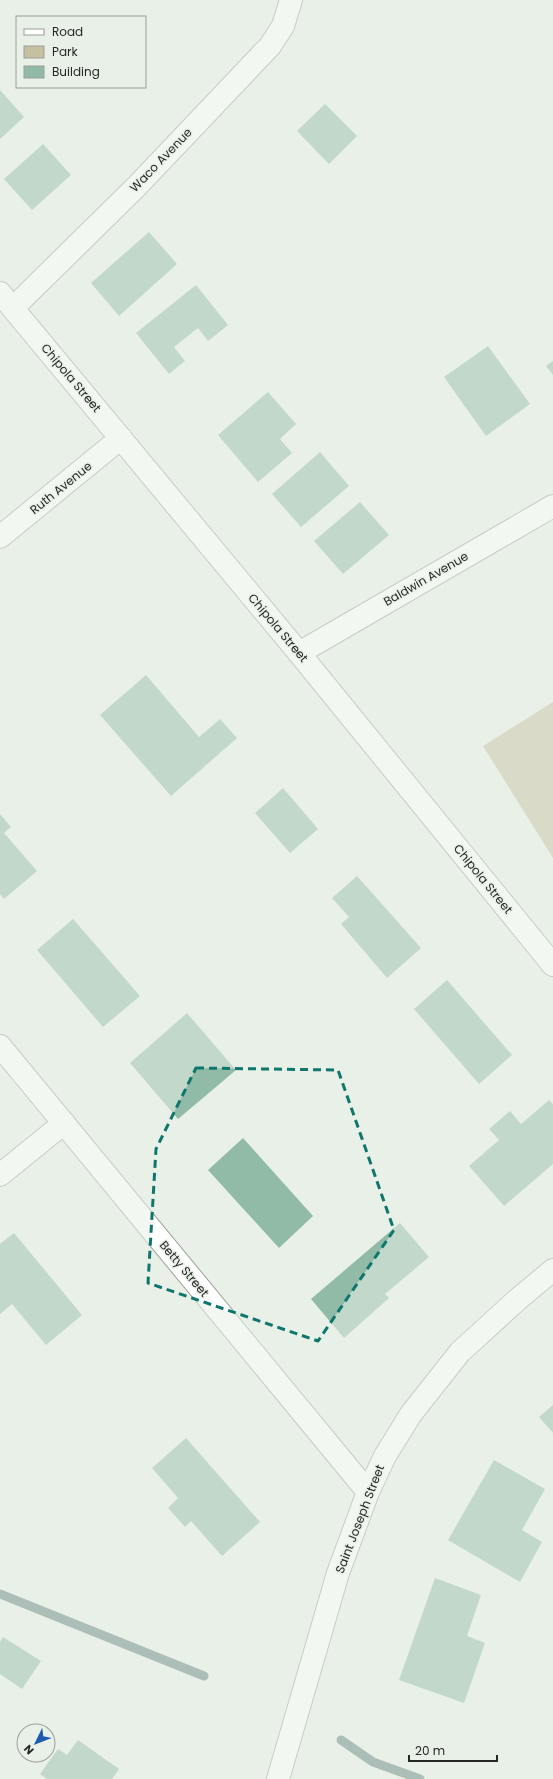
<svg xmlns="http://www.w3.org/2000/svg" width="553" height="1779" font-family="Poppins,sans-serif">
  <rect width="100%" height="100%" fill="#e9f0e8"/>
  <polygon fill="#c6bfa0" points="553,702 553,858 483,746"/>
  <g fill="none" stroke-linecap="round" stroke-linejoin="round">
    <g stroke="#61847f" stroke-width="9">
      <polyline points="0,1594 204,1676"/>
      <polyline points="341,1740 373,1762 420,1779"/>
    </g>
  </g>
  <g fill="#91baa7">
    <polygon points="0,90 24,117 0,139"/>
    <polygon points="325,104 357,136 329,164 297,131"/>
    <polygon points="43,144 71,175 32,210 4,179"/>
    <polygon points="149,232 177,264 119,316 91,283"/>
    <polygon points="196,285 228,325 208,341 198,328 174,347 185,361 169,374 136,333"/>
    <polygon points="488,346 530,404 486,436 444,377"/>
    <polygon points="553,361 553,375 546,366"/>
    <polygon points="268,392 296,424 280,439 292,453 258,482 218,435"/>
    <polygon points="320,452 349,486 301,527 272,494"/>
    <polygon points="360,502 389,535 343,574 314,541"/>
    <polygon points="146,675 199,737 220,719 237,738 171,796 100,715"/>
    <polygon points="283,788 318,829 290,853 255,813"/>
    <polygon points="0,814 11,827 4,833 37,871 4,899 0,894"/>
    <polygon points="357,876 421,948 387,978 341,924 349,917 332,898"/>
    <polygon points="73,919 140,996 103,1027 37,950"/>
    <polygon points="447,980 512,1055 479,1084 414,1009"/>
    <polygon points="187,1013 236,1070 178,1119 130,1063"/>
    <polygon points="549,1100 553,1104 553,1164 504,1206 469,1166 499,1140 489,1129 510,1111 521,1124"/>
    <polygon points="243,1138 313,1216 279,1248 208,1170"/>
    <polygon points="400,1223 429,1257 385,1294 389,1298 344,1338 311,1299"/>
    <polygon points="14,1233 82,1315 46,1345 12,1304 0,1314 0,1244"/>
    <polygon points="553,1405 553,1433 539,1417"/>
    <polygon points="186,1438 260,1522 222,1556 191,1521 185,1527 168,1508 178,1498 152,1468"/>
    <polygon points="494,1460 545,1489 522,1530 542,1542 520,1582 448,1540"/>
    <polygon points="435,1578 481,1595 467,1636 485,1643 464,1703 399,1680"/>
    <polygon points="3,1637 41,1661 22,1689 0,1674 0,1642"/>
    <polygon points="78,1740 119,1769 112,1779 47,1779 40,1774 58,1749 67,1755"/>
  </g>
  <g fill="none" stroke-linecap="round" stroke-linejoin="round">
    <g stroke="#9ba29a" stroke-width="24">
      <g id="street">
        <polyline points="0,293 299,653 553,965"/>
        <polyline points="13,308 137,186 270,46 283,26 291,0"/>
        <polyline points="0,537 121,438"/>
        <polyline points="299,653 553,506"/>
        <polyline points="0,1046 368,1492"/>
        <polyline points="0,1175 64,1123"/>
        <polyline points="278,1779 338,1573 368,1492 385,1456 411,1414 460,1352 517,1300 553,1270"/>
      </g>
    </g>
    <use href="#street" stroke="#fff" stroke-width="22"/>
  </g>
  <path d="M0 0H553V1779H0ZM196 1068 338 1070 394 1230 318 1341 148 1283 156 1149Z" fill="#e9f0e8" fill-opacity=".55" fill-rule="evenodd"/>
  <path fill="none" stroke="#0f766e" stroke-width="3" stroke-dasharray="8 5" stroke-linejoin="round" d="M196 1068 338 1070 394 1230 318 1341 148 1283 156 1149Z"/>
  <g text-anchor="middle" stroke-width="3" stroke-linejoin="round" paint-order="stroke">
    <g font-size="12" fill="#252825" stroke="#e9f0e8">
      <text transform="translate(161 160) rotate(-46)" y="4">Waco Avenue</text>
      <text transform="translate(71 378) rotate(50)" y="4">Chipola Street</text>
      <text transform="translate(61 488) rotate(-39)" y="4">Ruth Avenue</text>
      <text transform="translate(426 579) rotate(-30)" y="4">Baldwin Avenue</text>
      <text transform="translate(278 628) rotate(50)" y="4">Chipola Street</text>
      <text transform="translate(483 879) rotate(51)" y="4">Chipola Street</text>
      <text transform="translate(184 1269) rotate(50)" y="4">Betty Street</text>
      <text transform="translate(360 1519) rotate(-69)" y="4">Saint Joseph Street</text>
    </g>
  </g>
  <rect x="16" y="16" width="130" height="72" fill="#e9f0e8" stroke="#9ba09a"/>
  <rect x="24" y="29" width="20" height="6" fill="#ffffff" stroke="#9ba09a"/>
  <text x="52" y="36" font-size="12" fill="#252825">Road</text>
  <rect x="24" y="46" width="20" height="12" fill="#c6bfa0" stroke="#9ba09a"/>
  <text x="52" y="56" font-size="12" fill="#252825">Park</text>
  <rect x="24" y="66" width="20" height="12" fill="#91baa7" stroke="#9ba09a"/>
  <text x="52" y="76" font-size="12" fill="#252825">Building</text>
  <g transform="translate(36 1743) rotate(227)"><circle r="19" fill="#e9f0e8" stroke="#9ba09a"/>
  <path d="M0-3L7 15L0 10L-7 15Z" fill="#1d5cad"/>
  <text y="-6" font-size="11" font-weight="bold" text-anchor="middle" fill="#252825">N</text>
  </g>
  <path d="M409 1755v6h88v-6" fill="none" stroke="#252825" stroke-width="2"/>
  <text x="415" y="1755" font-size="12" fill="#252825" stroke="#e9f0e8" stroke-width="3" paint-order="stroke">20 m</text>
</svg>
